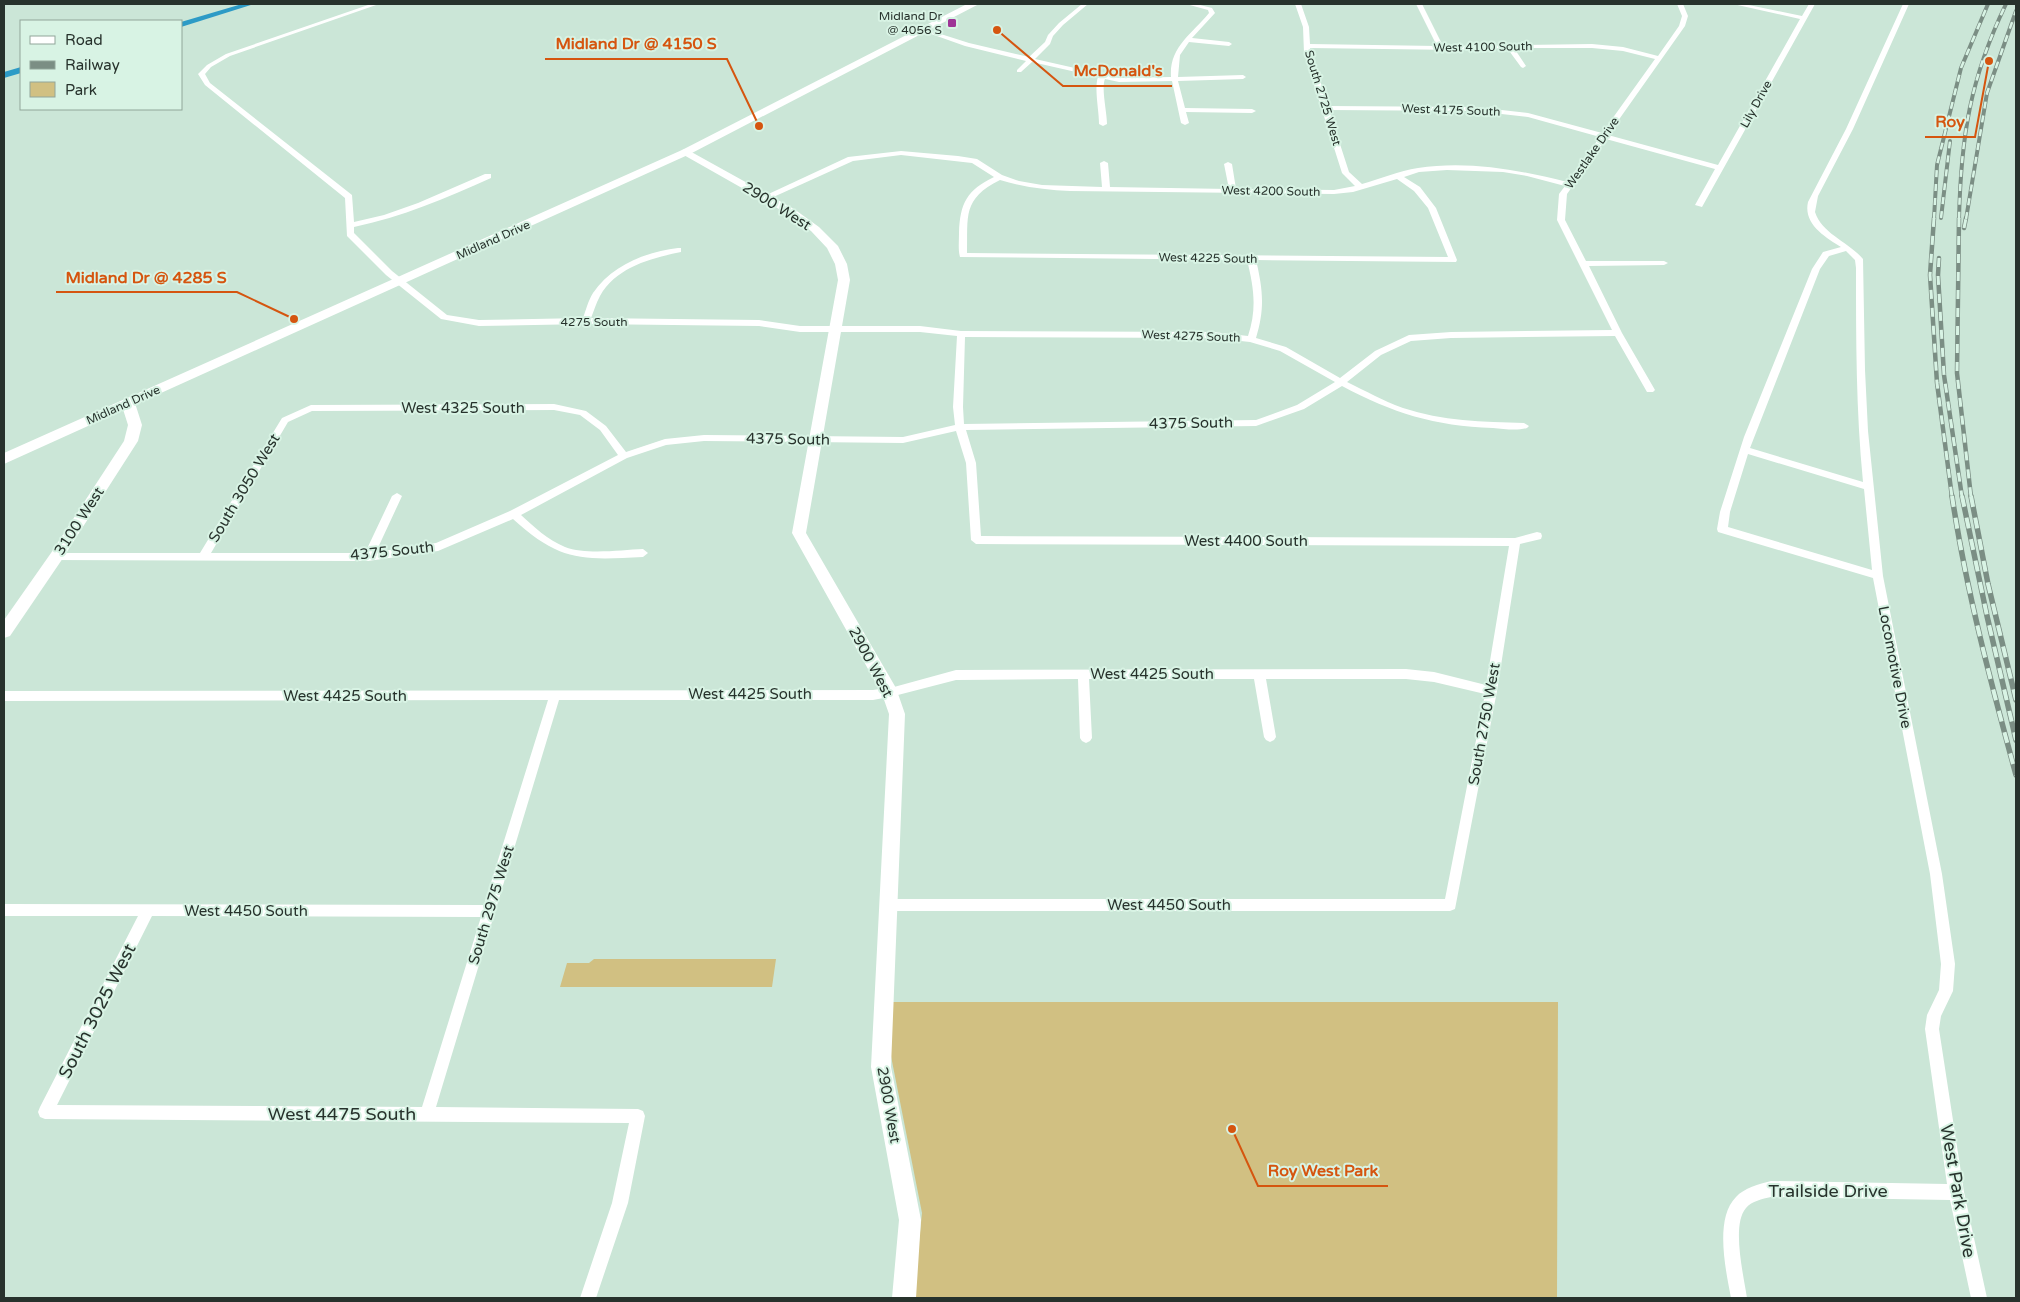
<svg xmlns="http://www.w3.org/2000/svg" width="2020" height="1302" font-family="'Varela Round',sans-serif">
  <rect width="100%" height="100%" fill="#cbe6d7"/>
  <g fill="#d1c082">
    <polygon points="594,959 776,959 772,987 560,987 567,963 589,963"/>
    <polygon points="892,1002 1558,1002 1557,1298 911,1298 915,1281 922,1213 889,1046"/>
  </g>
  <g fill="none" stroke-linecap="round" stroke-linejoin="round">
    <g fill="#2d9bc6" fill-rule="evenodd">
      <polygon points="242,4 254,4 181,27 181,22"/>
      <polygon points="21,67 21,73 4,78 4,72"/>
    </g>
    <g fill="#fff" fill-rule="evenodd">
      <path d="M371 4H379L230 56 211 67 205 74 210 83 352 195 354 222 384 215 418 203 485 174H491V178C446 198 402 217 354 227V233L392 271 447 315 479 320 583 318C586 310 588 301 593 293 612 265 646 252 678 248H681V252C652 258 616 267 600 296 596 303 594 311 591 318L759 320 800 326H920L961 331 1213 332 1248 336C1257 309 1254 288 1247 260L960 257C958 250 959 241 959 233 960 203 967 190 994 177L972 163 901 155 853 161 769 199 762 197 848 157 901 151 958 156 977 159 1002 175 1019 181 1042 185 1102 187 1100 163 1104 161 1108 163 1110 187 1229 189 1224 164 1228 162 1232 164 1236 189 1334 190 1355 186 1342 173 1304 53 1303 27 1295 4H1301L1309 27 1310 44 1437 46 1416 4H1422L1443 46 1592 44 1623 47 1658 56 1679 26 1682 16 1677 4H1683L1688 16 1685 26 1608 135 1718 165 1800 19 1733 4H1744L1802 16 1809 4H1815L1702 207 1695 205 1715 169 1606 139 1567 194 1565 220 1586 261H1664L1668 263 1664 265 1589 266 1622 333 1655 390 1653 392H1647L1615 336 1451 338 1411 341 1381 355 1347 382C1366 391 1383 401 1403 408 1442 421 1483 422 1524 423L1529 426 1527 428C1517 431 1504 429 1493 428 1434 426 1393 413 1342 386L1304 409 1256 426 966 430 976 463 981 536 1515 538 1537 532 1541 533 1542 536 1541 539 1520 544 1497 691 1455 909 1450 911H887L882 909 880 905 882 901 887 899H1445L1485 694 1434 682 1406 679H1266L1276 737 1274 740 1270 742 1266 740 1264 737 1254 679H1089L1092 738 1090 741 1086 743 1082 741 1080 738 1078 679 956 680 894 696 873 700H559L436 1107 638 1109 643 1111 645 1116 628 1203 596 1298H580L612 1203 629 1123 45 1119 40 1117 38 1112 40 1107 138 916H4V904L484 905 548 700 4 701V691L873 690 894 687 956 670 1406 669 1434 672 1486 685 1509 546 976 544 971 540 966 463 956 431 903 443 704 441 666 445 627 458 521 515C534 527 548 540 565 547 586 555 621 550 643 549L648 553 643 557C582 560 560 562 513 519L438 551 368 561 52 560 51 557 52 554 56 553H200L282 418 311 405 554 404 586 411 606 426 626 452 665 439 704 435 903 437 955 425 953 407 957 336 920 332H800L759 326 586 324 479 326 441 319 386 275 347 236 345 198 205 85 198 74 207 65 226 54ZM1310 48 1457 50 1507 48 1521 67 1523 68 1526 66 1514 48H1592L1623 51 1655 59 1602 133 1528 113 1475 107 1328 106ZM1329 110 1475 111 1528 117 1600 137 1567 182C1520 170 1467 160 1418 168 1399 171 1380 179 1362 184L1349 172ZM1447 170 1503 172 1527 176 1565 186 1559 194 1557 220 1612 330 1451 332 1409 335 1375 351 1340 378 1286 347 1256 338C1265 308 1263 290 1256 260L1456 262 1457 260 1436 208 1420 187 1404 177 1419 172ZM1397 179 1414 191 1428 208 1448 257 967 253C968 216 962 199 1000 180 1023 187 1046 190 1070 191L1334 194 1353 192ZM965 337 1213 338 1250 342 1280 351 1335 382 1297 405 1256 420 964 424 963 407ZM554 410 580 415 600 430 618 455 510 511 436 543 376 552 402 496 397 493 392 496 365 553H211L288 422 312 411ZM152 916 481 917 422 1107 57 1105Z"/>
      <path d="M1082 4H1088L1063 25 1053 36 1050 44 1035 59 1119 78 1171 77C1169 47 1192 34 1209 13L1208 10 1186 4H1196L1212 8 1215 13 1192 38 1229 42 1232 44 1229 46 1189 42 1180 55 1178 77 1243 75 1246 77 1243 79 1178 81 1185 108 1252 109 1256 111 1252 113 1186 112 1189 123 1185 125 1181 123 1172 81 1119 82 1105 79C1101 88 1107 112 1107 124L1103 126 1099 124C1099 110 1094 88 1098 77L1032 62 1021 72H1017V70L1026 61 965 46 920 30 925 29 969 43 1029 57 1045 42 1048 35 1059 23Z"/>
      <path d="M1903 4H1909L1853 129 1818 196 1815 212C1822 234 1849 242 1863 259L1865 370 1868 431 1883 576 1942 874 1955 964 1953 991 1941 1016 1939 1029 1964 1192 1987 1298H1971L1950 1200 1771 1197C1762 1199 1752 1201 1746 1208 1731 1225 1744 1277 1747 1298H1731C1726 1271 1714 1219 1736 1197 1744 1188 1759 1184 1771 1181L1947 1184 1925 1029 1927 1015 1939 990 1941 964 1930 874 1873 578 1718 532 1717 529 1720 512 1744 437 1812 269 1823 252 1841 247C1825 237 1803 224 1808 202L1846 129ZM1846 251 1855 260 1856 268C1856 340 1856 410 1863 482L1750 448 1820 269 1829 256ZM1748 454 1864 489 1872 570 1728 527 1730 512Z"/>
    </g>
    <g fill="#fff" fill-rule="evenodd">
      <polygon points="686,149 794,209 819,227 838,246 847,264 850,280 806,533 896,688 905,714 891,1067 921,1220 916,1298 892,1298 899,1220 871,1067 889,714 882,694 792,533 838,280 835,264 827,248 811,231 786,213 682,154 681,152 682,150"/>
      <polygon points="128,399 133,400 135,403 142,425 138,441 61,561 10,636 4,638 4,620 51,553 124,441 128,425 121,403 123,400"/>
    </g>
    <polygon fill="#fff" fill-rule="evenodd" points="967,4 979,4 690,154 4,464 4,453 682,150"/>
    <g stroke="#7b8e84" stroke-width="4">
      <g id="rail-far2">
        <polyline points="1941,218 1950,141"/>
        <polyline points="1934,219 1937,165 1961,68 1988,4"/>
        <path d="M1959 219C1961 136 1970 79 2006 4"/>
        <polyline points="1966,219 1987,93 2016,11"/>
      </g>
    </g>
    <g stroke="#7b8e84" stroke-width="4.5">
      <g id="rail-far1">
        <polyline points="1934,218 1930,275 1937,383 1952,497"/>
        <polyline points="1959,218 1957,373 1971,497"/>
        <polyline points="1964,228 1966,218"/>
        <polyline points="1939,258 1938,275 1944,375 1962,497"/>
      </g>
    </g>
    <g stroke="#7b8e84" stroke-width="5.5">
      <g id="rail">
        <path d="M1952 496C1966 590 1991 683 2016 775"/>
        <polyline points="1962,496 1987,616 2016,740"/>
        <polyline points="1971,496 1988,584 2016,700"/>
      </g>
    </g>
    <use href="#rail-far2" stroke="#d8f3e4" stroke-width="2.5" stroke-dasharray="7" stroke-linecap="butt"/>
    <use href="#rail-far1" stroke="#d8f3e4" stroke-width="3" stroke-dasharray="9" stroke-linecap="butt"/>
    <use href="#rail" stroke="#d8f3e4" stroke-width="4" stroke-dasharray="11" stroke-linecap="butt"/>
  </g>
  <rect fill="#9e3496" stroke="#d8f3e4" stroke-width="2" x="947" y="18" width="10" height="10" rx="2.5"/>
  <g text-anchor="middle" stroke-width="4" stroke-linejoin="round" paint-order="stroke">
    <g font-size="12" fill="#27322c" stroke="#d8f3e4" text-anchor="end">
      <text x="942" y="20">Midland Dr<tspan x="942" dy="14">@ 4056 S</tspan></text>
    </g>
    <g font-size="12" fill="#27322c" stroke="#d8f3e4">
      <text transform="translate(1483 47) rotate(-1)" y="4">West 4100 South</text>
      <text transform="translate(1323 98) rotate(73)" y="4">South 2725 West</text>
      <text transform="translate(1756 104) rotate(-61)" y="4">Lily Drive</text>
      <text transform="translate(1451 110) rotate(2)" y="4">West 4175 South</text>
      <text transform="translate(1592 153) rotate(-55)" y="4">Westlake Drive</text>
      <text transform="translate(1271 191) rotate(1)" y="4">West 4200 South</text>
      <text transform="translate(493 240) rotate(-24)" y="4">Midland Drive</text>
      <text transform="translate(1208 258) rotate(1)" y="4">West 4225 South</text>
      <text x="594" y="326">4275 South</text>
      <text transform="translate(1191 336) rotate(2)" y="4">West 4275 South</text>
      <text transform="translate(123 405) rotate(-24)" y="4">Midland Drive</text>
    </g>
    <g font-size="15" fill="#27322c" stroke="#d8f3e4">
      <text transform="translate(777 206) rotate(32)" y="5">2900 West</text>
      <text x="463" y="413">West 4325 South</text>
      <text transform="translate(1191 423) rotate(-1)" y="5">4375 South</text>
      <text transform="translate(788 439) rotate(1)" y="5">4375 South</text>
      <text transform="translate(244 488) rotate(-59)" y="5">South 3050 West</text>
      <text transform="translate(79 521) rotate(-57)" y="5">3100 West</text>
      <text x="1246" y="546">West 4400 South</text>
      <text transform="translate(392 551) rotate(-6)" y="5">4375 South</text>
      <text transform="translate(871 662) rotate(62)" y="5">2900 West</text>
      <text transform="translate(1895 667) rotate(79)" y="5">Locomotive Drive</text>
      <text x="1152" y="679">West 4425 South</text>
      <text x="750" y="699">West 4425 South</text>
      <text x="345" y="701">West 4425 South</text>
      <text transform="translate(1484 724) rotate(-80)" y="5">South 2750 West</text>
      <text transform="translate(491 905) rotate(-73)" y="5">South 2975 West</text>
      <text x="1169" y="910">West 4450 South</text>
      <text x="246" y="916">West 4450 South</text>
      <text transform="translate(889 1105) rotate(80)" y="5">2900 West</text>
    </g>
    <g font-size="18" fill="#27322c" stroke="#d8f3e4">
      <text transform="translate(97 1011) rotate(-63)" y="6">South 3025 West</text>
      <text x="342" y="1120">West 4475 South</text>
      <text x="1828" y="1197">Trailside Drive</text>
      <text transform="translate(1958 1191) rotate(80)" y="6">West Park Drive</text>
    </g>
  </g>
  <path fill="none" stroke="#d5550f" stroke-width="2" d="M759 126L727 59H545M997 30L1063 86H1172M1989 61L1975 137H1925M294 319L237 292H56M1232 1129L1258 1186H1388"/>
  <g fill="#d5550f" stroke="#d8f3e4" stroke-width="2">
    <circle cx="759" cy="126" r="5"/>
    <circle cx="997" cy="30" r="5"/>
    <circle cx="1989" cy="61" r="5"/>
    <circle cx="294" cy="319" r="5"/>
    <circle cx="1232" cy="1129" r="5"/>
  </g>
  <g font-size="16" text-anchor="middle" font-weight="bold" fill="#d5550f" stroke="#d8f3e4" stroke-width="4" stroke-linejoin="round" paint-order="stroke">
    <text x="636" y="49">Midland Dr @ 4150 S</text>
    <text x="1118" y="76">McDonald's</text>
    <text x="1950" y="127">Roy</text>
    <text x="146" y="283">Midland Dr @ 4285 S</text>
    <text x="1323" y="1176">Roy West Park</text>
  </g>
  <rect width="2020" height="1302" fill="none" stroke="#27322c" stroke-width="10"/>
  <rect x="20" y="20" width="162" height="90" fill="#d8f3e4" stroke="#91a69a"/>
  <rect x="30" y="36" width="25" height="8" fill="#ffffff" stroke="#91a69a"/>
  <text x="65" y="45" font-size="15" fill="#27322c">Road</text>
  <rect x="30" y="61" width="25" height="8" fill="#7b8e84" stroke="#91a69a"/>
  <text x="65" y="70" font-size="15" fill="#27322c">Railway</text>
  <rect x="30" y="82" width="25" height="15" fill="#d1c082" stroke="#91a69a"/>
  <text x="65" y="95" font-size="15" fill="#27322c">Park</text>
</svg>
